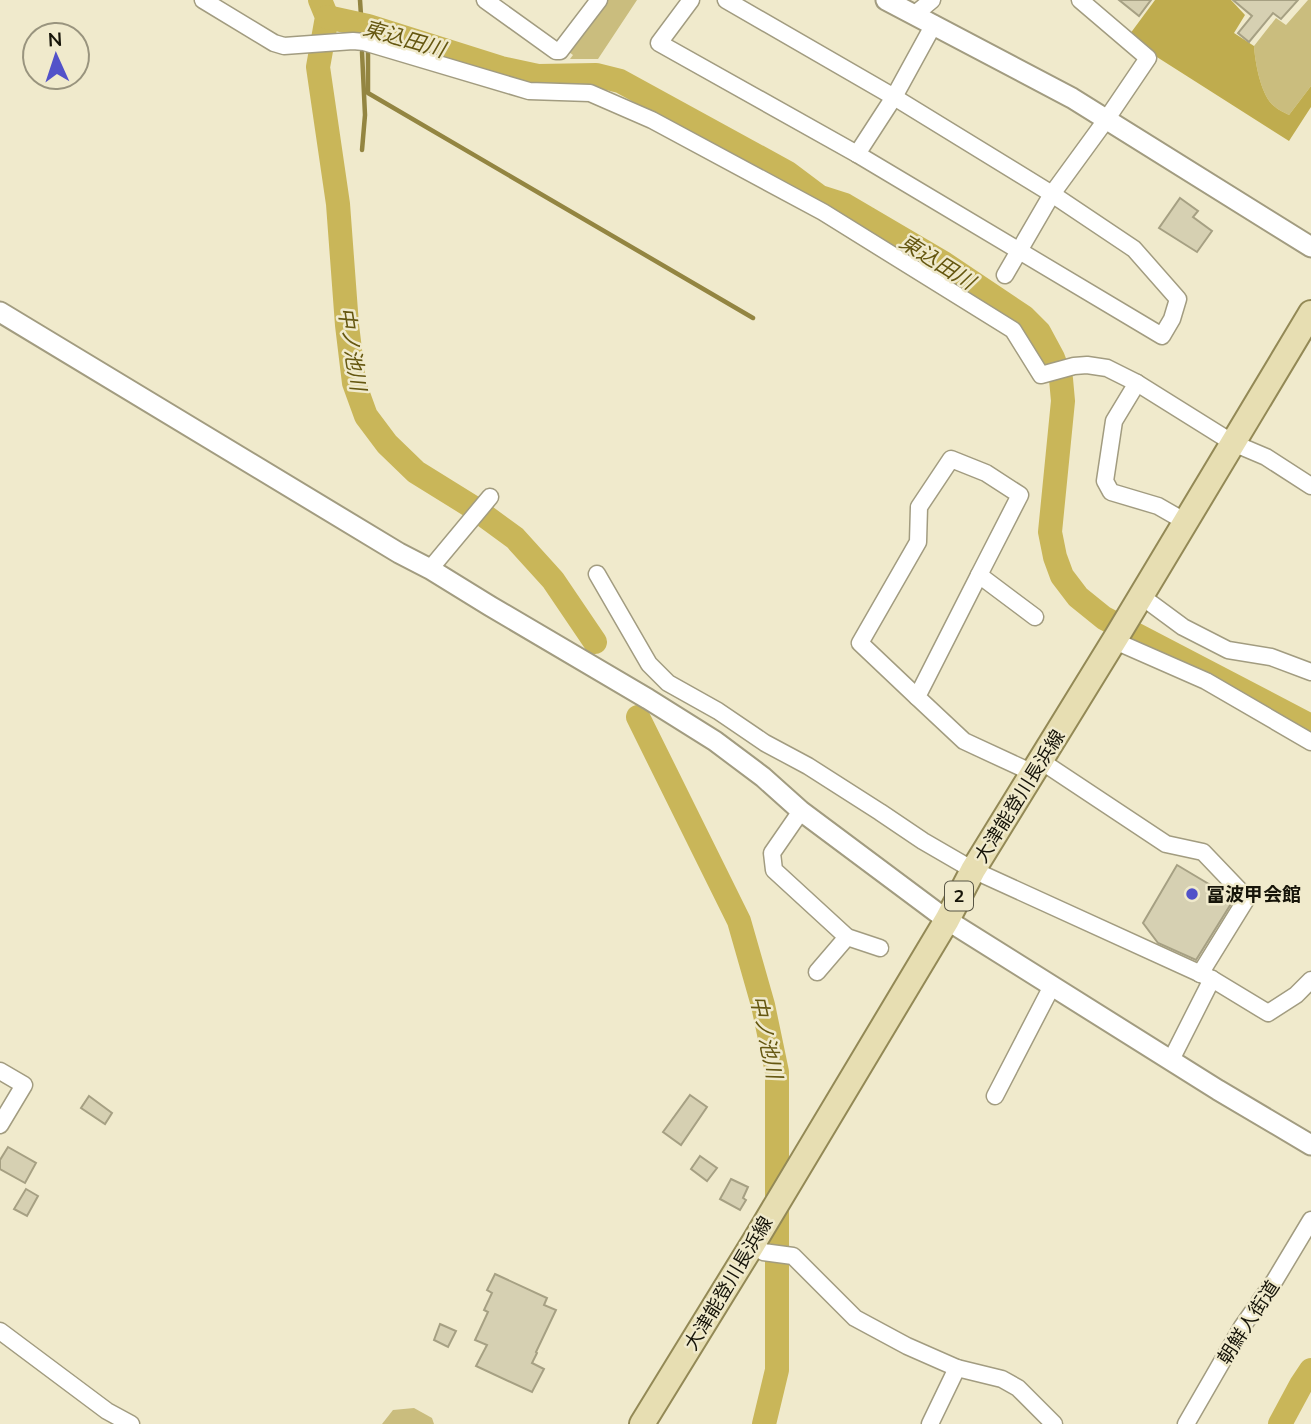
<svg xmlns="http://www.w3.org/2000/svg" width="1311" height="1424" font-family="Mulish,'Noto Sans JP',sans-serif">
  <rect width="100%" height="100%" fill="#f0eacc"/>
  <g fill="#cabd7e">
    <polygon points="608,0 637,0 598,59 570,59 573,55 569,52"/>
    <path d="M1308 0H1311V86L1289 115C1284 112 1278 110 1274 106 1261 96 1255 62 1254 46L1276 18 1286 25Z"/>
    <polygon points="414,1408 432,1418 434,1424 382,1424 393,1410"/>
  </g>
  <path fill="#bfac4e" d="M1155 0H1231L1245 15 1234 33 1254 46C1255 62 1261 96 1274 106 1278 110 1284 112 1289 115L1311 86V107L1289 141 1127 38Z"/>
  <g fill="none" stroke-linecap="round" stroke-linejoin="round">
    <g stroke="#938541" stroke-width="4.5">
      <polyline points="360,0 362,31"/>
      <polyline points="368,34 368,26"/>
      <polyline points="368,52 368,93 753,318"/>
      <polyline points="362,150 365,115 362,52"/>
    </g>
    <g stroke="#c9b659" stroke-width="24">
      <polyline points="320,0 327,17 318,67 338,204 347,325 354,383 366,416 387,444 416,472 474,508 515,538 553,580 595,642"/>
      <polyline points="327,17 368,26 501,68 538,76 596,75 620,81 788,173 820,197 845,205 942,262 1024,317 1039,332 1053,358 1061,379 1063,401 1050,532 1055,557 1062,576 1078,597 1104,618 1311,726"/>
      <polyline points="638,717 739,921 763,1005 777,1072 777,1370 764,1424"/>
      <polyline points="1280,1424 1301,1385 1311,1370"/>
    </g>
  </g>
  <g fill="#d6d0b2" stroke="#a6a083" stroke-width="2">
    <polygon points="1119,0 1151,0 1139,16"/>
    <polygon points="1233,0 1298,0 1281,19 1273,13 1249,42 1238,33 1252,16"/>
    <polygon points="1180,198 1198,211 1193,217 1212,231 1197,252 1159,228"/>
    <polygon points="1177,865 1234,899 1196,960 1158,943 1143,923"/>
    <polygon points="690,1095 707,1107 681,1145 663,1132"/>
    <polygon points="89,1096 112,1113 105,1124 81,1108"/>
    <polygon points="8,1147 36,1163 25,1183 0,1169 0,1160"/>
    <polygon points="700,1156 717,1168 707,1181 691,1169"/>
    <polygon points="731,1179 748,1187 743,1198 746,1200 740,1210 720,1199"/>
    <polygon points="26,1189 38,1196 27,1216 14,1209"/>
    <polygon points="495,1274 547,1298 544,1305 556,1310 536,1352 537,1353 532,1363 544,1369 532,1392 476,1366 487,1345 475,1340 488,1312 484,1310 492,1293 487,1290"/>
    <polygon points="440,1324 456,1331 448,1347 434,1340"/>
  </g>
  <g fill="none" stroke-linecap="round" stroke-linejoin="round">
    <g stroke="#a29c80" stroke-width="19">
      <g id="minor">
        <polyline points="203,0 274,43 284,46 353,41 364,42 529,91 590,93 652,120 823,212 1013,330 1041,375 1074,366 1087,365 1107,368 1137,383 1233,443 1266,457 1311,486"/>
        <polyline points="485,0 556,51 560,51 599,0"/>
        <polyline points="691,0 659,43 857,154 1162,336 1172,319 1178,299 1134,249 1052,194 894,97 726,0"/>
        <polyline points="914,15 932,0"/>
        <polyline points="857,154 894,97 934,24"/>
        <polyline points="1005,275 1052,194 1106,120 1148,58 1080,0"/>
        <polyline points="1137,383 1114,421 1105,481 1111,492 1158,506 1186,522"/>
        <polyline points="430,569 490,497"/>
        <polyline points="597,574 649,664 668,683 718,711 765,743 808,766 880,812 923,841 973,870 1212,979 1268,1013 1296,995 1311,980"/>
        <polyline points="1141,596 1183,627 1228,650 1271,657 1311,672"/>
        <polyline points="1115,641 1206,681 1311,742"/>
        <polyline points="917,697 860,643 918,542 919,507 951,459 986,473 1020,495 979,575"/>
        <polyline points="1041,761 1166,844 1203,852 1247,898 1200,974"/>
        <polyline points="1033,773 964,741 917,697 979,575 1035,617"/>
        <polyline points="801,811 772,853 774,870 847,937 880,948"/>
        <polyline points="817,972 847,937"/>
        <polyline points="1171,1060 1212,979"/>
        <polyline points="0,1071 24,1085 0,1125"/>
        <polyline points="995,1096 1052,986"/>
        <polyline points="754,1242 763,1252 793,1256 855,1318 907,1346 957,1368 1002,1379 1018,1388 1054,1424"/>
        <polyline points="0,1331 107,1411 131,1424"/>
        <polyline points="930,1424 957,1368"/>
        <polyline points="1186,1424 1242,1327 1275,1280 1311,1220"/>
      </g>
    </g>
    <g stroke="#a29c80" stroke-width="23">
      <g id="tertiary">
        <polyline points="886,0 1072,98 1311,247"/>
        <polyline points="0,312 399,553 430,569 490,606 648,699 715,741 763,777 801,811 947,920 1218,1090 1311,1145"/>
      </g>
    </g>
    <g stroke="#938956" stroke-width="28">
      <polyline id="primary" points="642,1424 754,1242 947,920 973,870 1117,636 1311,313"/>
    </g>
    <use href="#minor" stroke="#fff" stroke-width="16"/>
    <use href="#tertiary" stroke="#fff" stroke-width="19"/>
    <use href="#primary" stroke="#e7deb2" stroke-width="24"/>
  </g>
  <circle fill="#5252c9" stroke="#f0eacc" stroke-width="2.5" cx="1192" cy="894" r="7"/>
  <g text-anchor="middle" stroke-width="5" stroke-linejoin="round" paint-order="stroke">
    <rect fill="#f0eacc" stroke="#575444" stroke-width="2" x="945" y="881.5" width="28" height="29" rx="5"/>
    <g font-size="18" font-weight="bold" fill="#161409">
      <text x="959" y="902">2</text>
    </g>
    <g font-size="19" fill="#161409" stroke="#f0eacc">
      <text transform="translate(1019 796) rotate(-58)" y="7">大津能登川長浜線</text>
      <text transform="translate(728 1283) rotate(-59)" y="7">大津能登川長浜線</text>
      <text transform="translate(1248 1322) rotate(-57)" y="7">朝鮮人街道</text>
    </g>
    <g font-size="19" font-weight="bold" fill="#161409" stroke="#f0eacc" text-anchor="start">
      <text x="1206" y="901">冨波甲会館</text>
    </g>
    <g font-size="21" font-style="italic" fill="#655710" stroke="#f0eacc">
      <text transform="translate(404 39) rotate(16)" y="7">東込田川</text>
      <text transform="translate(937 262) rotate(32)" y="7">東込田川</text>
      <text transform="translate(352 349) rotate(81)" y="7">中ノ池川</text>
      <text transform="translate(766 1037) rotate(78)" y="7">中ノ池川</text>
    </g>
  </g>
  <g transform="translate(56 56) rotate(357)"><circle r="33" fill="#f0eacc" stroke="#99947e" stroke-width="2"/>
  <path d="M0-5L12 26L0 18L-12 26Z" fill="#5252c9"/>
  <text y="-10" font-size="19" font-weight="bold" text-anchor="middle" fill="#161409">N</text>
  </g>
</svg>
